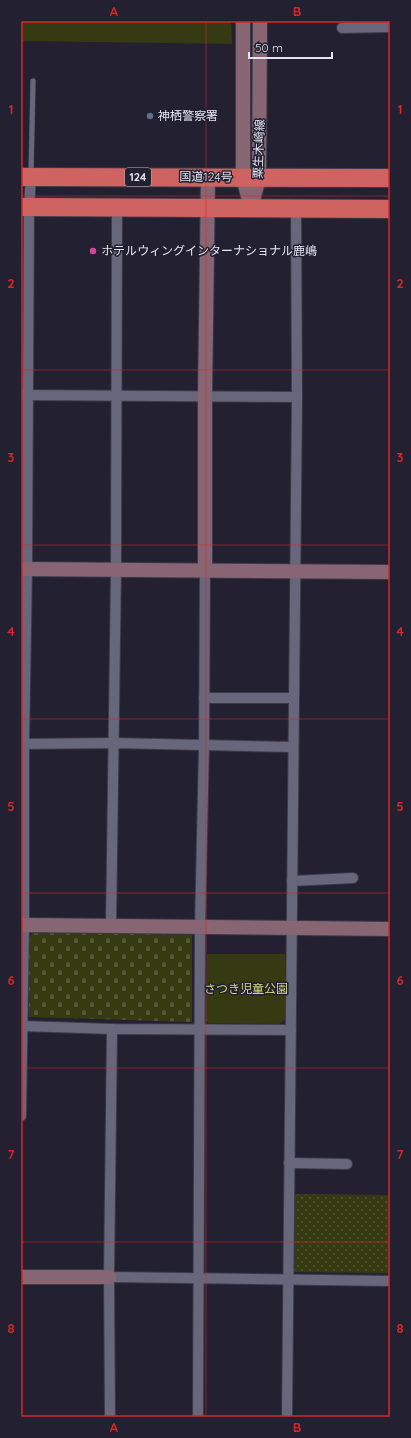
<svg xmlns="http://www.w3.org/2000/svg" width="411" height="1438" font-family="Quicksand,'Noto Sans JP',sans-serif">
  <defs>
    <pattern id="grass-dots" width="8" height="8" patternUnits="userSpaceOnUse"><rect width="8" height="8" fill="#353a12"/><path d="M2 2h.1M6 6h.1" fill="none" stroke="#525635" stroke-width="1.8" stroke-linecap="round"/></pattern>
    <pattern id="cemetery-stones" width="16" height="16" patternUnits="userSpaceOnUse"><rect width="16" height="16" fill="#353a12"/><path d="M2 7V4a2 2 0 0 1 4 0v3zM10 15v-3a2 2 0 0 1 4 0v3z" fill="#525635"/></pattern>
  </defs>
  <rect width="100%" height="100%" fill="#222031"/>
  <polygon fill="url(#grass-dots)" points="295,1194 390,1195 390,1273 294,1272"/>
  <polygon fill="url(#cemetery-stones)" points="33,932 192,935 192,1022 29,1017 29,938"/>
  <g fill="#353a12">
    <polygon points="21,21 231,21 232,44 21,41"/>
    <polygon points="207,954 285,954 286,1019 279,1024 209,1023 206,1021"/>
  </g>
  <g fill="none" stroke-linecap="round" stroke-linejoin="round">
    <g stroke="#3c3a48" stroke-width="6">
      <polyline id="lane" points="31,174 33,81"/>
    </g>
    <g stroke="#3c3a48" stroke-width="12">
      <g id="street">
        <polyline points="342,28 390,27"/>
        <polyline points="21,395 297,397"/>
        <polyline points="204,698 294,698"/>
        <polyline points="21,744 114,743 293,747"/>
        <polyline points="292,881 353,878"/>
        <polyline points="111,926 116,570 117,208"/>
        <polyline points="22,1026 112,1029 291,1030"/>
        <polyline points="21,1116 24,925 24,744 27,569 29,207 31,177"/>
        <polyline points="289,1163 347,1164"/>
        <polyline points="109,1277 390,1281"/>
        <polyline points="110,1417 109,1277 112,1029"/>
        <polyline points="198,1417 200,927 204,746 205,570"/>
        <polyline points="287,1417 297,397 296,208"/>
      </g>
    </g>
    <g stroke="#3c3a48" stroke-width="16">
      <g id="secondary">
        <polyline points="243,21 243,177 251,208"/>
        <polyline points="251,208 259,178 260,21"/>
        <polyline points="21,569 390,572"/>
        <polyline points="205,570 205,396 208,177"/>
        <polyline points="21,925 390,929"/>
        <polyline points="21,1277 109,1277"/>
      </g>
    </g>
    <g stroke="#3c3a48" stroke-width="20">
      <g id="highway">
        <polyline points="21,177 390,178"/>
        <polyline points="21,207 390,209"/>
      </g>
    </g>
    <use href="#lane" stroke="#68667a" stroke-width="5"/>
    <use href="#street" stroke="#68667a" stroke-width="10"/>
    <use href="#secondary" stroke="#876572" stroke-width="14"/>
    <use href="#highway" stroke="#cf6361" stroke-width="18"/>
  </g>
  <path fill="none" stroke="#d62828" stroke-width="1" stroke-opacity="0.55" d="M206 21V1417M21 196H390M21 370H390M21 545H390M21 719H390M21 893H390M21 1068H390M21 1242H390"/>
  <circle fill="#5c6f8a" stroke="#222031" stroke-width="1.5" cx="150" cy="116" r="4"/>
  <circle fill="#d1479c" stroke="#222031" stroke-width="1.5" cx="93" cy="251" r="4"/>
  <g text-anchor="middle" stroke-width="3" stroke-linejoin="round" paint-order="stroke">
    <rect fill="#222031" stroke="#aaa9b7" stroke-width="1" x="125" y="168" width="26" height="18" rx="3"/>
    <g font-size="11" font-weight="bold" fill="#e4e4f0">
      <text x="138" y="181">124</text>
    </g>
    <g font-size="12" fill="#e4e4f0" stroke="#222031" text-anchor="start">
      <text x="158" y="120">神栖警察署</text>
      <text x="101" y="255">ホテルウィングインターナショナル鹿嶋</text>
    </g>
    <g font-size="12" fill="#e4e4f0" stroke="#222031">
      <text transform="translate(259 149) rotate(-88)" y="4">粟生木崎線</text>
      <text transform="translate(206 177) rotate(1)" y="4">国道124号</text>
    </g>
    <g font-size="12" fill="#d0dc7d" stroke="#222031">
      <text x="246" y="993">さつき児童公園</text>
    </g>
  </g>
  <rect width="411" height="1438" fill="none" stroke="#222031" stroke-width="44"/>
  <path d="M249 52v6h83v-6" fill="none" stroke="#e4e4f0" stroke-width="2"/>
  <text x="255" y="52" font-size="12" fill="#e4e4f0" stroke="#222031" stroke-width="3" paint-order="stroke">50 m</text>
  <rect x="22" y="22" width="367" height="1394" fill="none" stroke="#d62828" stroke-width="1.5"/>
  <g font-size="13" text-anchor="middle" font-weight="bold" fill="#d62828">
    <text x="114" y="16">A</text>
    <text x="297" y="16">B</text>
    <text x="11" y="114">1</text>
    <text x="400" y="114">1</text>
    <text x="11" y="288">2</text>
    <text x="400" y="288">2</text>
    <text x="11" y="462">3</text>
    <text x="400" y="462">3</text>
    <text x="11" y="636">4</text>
    <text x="400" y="636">4</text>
    <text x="11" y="811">5</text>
    <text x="400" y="811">5</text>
    <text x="11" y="985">6</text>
    <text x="400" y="985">6</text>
    <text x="11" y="1159">7</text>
    <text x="400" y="1159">7</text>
    <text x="11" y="1333">8</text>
    <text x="400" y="1333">8</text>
    <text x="114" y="1432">A</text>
    <text x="297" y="1432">B</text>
  </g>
</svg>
